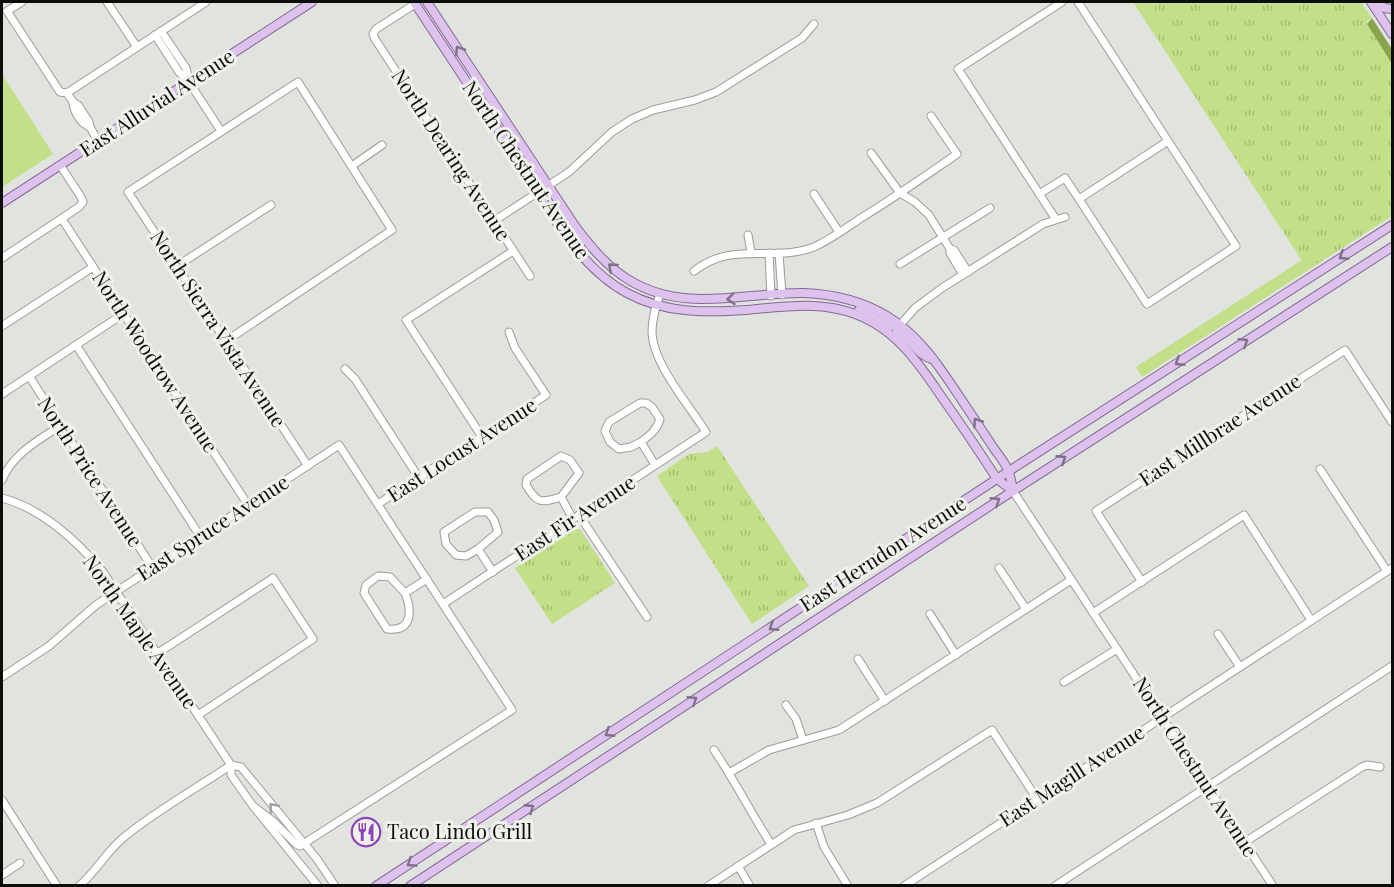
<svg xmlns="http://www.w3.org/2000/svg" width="1394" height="887" font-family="'Playfair Display',serif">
  <defs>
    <pattern id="grass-tufts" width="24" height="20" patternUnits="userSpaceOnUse" patternTransform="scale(1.5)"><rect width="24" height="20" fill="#c3df88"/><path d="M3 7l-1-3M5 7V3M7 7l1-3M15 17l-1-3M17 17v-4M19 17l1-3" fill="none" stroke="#a6be74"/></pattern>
  </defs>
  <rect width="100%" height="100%" fill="#e1e3de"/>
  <g fill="url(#grass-tufts)">
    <polygon points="1133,2 1361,2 1372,18 1367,21 1367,24 1392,64 1392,216 1308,270"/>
    <polygon points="717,446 809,586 752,624 657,476 689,454 708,452"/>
    <polygon points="576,529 580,529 615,583 552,624 515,568"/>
  </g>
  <g fill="#c3df88">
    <polygon points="2,74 53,154 2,187"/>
    <polygon points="1302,260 1308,270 1142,377 1136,367"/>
  </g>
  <polygon fill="#8aa44b" points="1372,18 1392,49 1392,64 1367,24"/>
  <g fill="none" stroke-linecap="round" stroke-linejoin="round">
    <g stroke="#9b9d98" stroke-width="9">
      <g id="minor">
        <polyline points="22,2 7,11 60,92 67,93 206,2"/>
        <polyline points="107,2 137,47"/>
        <polyline points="415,4 376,29 373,34 375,39 530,276"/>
        <polyline points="161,31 186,68 189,82"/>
        <polyline points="155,35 179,72 189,82 221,131"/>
        <polyline points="67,93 73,102 78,105 89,122 90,127 98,141"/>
        <path d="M73 102C73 111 81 124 90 127"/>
        <polyline points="871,153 900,193 915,202 929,215 950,249"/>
        <polyline points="352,166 382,145"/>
        <polyline points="814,194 839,232"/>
        <polyline points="1039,194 1065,178 1079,199 1168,141 1078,2"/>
        <polyline points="1079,199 1147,304 1236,246 1168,141"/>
        <polyline points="1055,218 958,69 1062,2"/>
        <polyline points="62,219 248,505"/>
        <polyline points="494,221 569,172 612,132 632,119 653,110 695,100 716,92 802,38 814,24"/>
        <polyline points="748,235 751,252"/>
        <polyline points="769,253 771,296"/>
        <polyline points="779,253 782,295"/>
        <polyline points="2,258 79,207 83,202 81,197 60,165"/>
        <polyline points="900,264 990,208"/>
        <polyline points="177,266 271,205"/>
        <path d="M694 271C734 240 772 263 814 247 830 240 846 228 861 218 894 198 925 176 957 154L931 116"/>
        <polyline points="963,275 950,253 950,249 954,250 968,272"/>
        <polyline points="900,325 915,308 942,288 1043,224 1065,217"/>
        <polyline points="2,326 93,267"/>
        <polyline points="226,341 392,230 298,82 128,192 308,466"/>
        <polyline points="76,345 200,536"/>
        <polyline points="345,369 355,379 419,478"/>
        <polyline points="29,376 152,567"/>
        <polyline points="2,394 123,314"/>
        <polyline points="482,437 406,320 513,251"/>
        <path d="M641 442C650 435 657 430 660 419L652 407 646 403H640L609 422 605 431 610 442 619 449 631 447 641 442 655 465"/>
        <polyline points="1320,469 1387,571"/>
        <path d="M2 480C13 454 37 441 60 426"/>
        <polyline points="1013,491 1273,886"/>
        <path d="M561 497 579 473 570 460 561 456 527 479 526 485C538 504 540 503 561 497L573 519"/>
        <path d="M2 498C43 509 76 540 103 572L231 765V775L253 806 318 886"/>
        <polyline points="378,504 546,395 515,348 509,332"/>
        <polyline points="579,515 647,617"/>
        <polyline points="478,549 498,532 494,520 488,512 475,512 444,532 446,544 456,555 466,556 478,549 493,572"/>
        <polyline points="999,568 1026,609"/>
        <polyline points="1142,582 1096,511 1345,350 1392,422"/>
        <path d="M405 593C412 610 413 632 387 629L364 593 366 585 378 576 390 577 405 593 427 579"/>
        <path d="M443 604 706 432C689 405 652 363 652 331 652 318 656 306 660 294"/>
        <polyline points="1093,613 1244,515 1311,620"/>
        <polyline points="930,614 956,655"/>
        <polyline points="1218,634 1240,667"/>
        <polyline points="158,653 273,578 313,639 198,715"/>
        <polyline points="858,659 885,701"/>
        <polyline points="2,677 49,646 96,605 339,445 512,710 300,846 296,844 273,821 253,806"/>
        <polyline points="1064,682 1117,649"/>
        <polyline points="786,705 796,719 803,740"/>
        <path d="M714 750C735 781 751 813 771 844"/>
        <polyline points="231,765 241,767 317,859 335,886"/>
        <polyline points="729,773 769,750 839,730 1071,580"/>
        <polyline points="2,800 57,886"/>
        <polyline points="816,823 824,847 848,886"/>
        <polyline points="1245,842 1362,767 1367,765 1380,767"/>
        <polyline points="738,866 750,886"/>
        <polyline points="2,875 20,863"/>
        <path d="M79 886C96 872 106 852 123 838 154 812 197 788 231 765"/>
        <polyline points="708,886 794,830 848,815 877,803 992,730 1037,799"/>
        <polyline points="904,886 1392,568"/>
        <polyline points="1055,886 1392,666"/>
      </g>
    </g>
    <g stroke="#846996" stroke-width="10">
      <g id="major">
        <path d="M414 2C448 53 482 105 516 157 547 205 575 265 627 293 664 313 704 313 746 310 768 308 792 305 814 306 879 309 908 347 941 396 960 423 979 451 997 479L1013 491"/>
        <path d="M427 2 575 226C590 246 607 267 629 280 685 314 744 292 804 293 832 294 862 301 887 316 919 335 939 366 959 396 971 414 983 432 995 450 1000 457 1007 465 1009 473 1011 478 1012 485 1013 491"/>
        <polyline points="1371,2 1392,34"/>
        <polyline points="1378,2 1384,8 1392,9"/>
        <polyline points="2,203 312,2"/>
        <polyline points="859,310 890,326 900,325"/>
        <path d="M897 331C910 339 919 357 933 359"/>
        <polyline points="376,886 1009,471 1392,225"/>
        <polyline points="410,886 999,500 1392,247"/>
      </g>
    </g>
    <use href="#minor" stroke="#fff" stroke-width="7"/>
    <use href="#major" stroke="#dcc2ed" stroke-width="8"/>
  </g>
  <defs><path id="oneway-chevron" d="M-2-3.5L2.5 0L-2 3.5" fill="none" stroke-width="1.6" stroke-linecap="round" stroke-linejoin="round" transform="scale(1.5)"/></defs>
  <g stroke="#7f7188">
    <use href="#oneway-chevron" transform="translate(459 50) rotate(-123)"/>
    <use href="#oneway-chevron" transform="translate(1343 256) rotate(147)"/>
    <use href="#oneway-chevron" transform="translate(612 267) rotate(-139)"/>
    <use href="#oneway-chevron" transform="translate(731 299) rotate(174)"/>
    <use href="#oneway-chevron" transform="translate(1244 342) rotate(-33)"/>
    <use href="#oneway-chevron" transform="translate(1179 362) rotate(147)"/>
    <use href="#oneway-chevron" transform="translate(977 422) rotate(-124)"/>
    <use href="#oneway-chevron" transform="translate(1062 459) rotate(-33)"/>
    <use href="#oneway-chevron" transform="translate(996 501) rotate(-33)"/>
    <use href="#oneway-chevron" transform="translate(773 627) rotate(147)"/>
    <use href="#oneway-chevron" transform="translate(693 700) rotate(-33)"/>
    <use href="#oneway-chevron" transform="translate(609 733) rotate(147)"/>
    <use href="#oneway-chevron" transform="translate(530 808) rotate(-33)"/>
    <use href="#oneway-chevron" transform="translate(411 863) rotate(147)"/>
  </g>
  <use stroke="#9e9f9e" href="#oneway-chevron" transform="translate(273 807) rotate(-130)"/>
  <defs>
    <g id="restaurant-ring" transform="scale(1.5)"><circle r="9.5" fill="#eff1eb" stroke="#8d45b8" stroke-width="1.5"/><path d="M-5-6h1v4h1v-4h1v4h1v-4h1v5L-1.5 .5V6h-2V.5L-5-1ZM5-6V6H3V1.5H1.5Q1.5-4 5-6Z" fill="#8d45b8"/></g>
  </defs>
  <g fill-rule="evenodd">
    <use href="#restaurant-ring" x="366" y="832"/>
  </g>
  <g text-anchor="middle" stroke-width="6" stroke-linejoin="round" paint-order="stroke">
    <g font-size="20" fill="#0d0e0c" stroke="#eff1eb">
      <text transform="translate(157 103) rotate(-33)" y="7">East Alluvial Avenue</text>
      <text transform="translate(451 155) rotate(57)" y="7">North Dearing Avenue</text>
      <text transform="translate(526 170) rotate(56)" y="7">North Chestnut Avenue</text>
      <text transform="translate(218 329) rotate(57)" y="7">North Sierra Vista Avenue</text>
      <text transform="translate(155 362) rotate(57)" y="7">North Woodrow Avenue</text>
      <text transform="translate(1220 430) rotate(-33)" y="7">East Millbrae Avenue</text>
      <text transform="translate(462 450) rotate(-33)" y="7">East Locust Avenue</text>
      <text transform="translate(90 472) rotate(57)" y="7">North Price Avenue</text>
      <text transform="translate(575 518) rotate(-33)" y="7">East Fir Avenue</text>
      <text transform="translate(213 528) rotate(-33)" y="7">East Spruce Avenue</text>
      <text transform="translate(883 554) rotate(-33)" y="7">East Herndon Avenue</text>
      <text transform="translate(140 632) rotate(55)" y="7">North Maple Avenue</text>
      <text transform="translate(1195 767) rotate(57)" y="7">North Chestnut Avenue</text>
      <text transform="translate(1072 776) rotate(-33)" y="7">East Magill Avenue</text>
    </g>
    <g font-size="20" fill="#0d0e0c" stroke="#eff1eb" text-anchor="start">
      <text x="387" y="839">Taco Lindo Grill</text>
    </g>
  </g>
  <rect width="1394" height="887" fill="none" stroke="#0d0e0c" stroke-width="6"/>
</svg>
